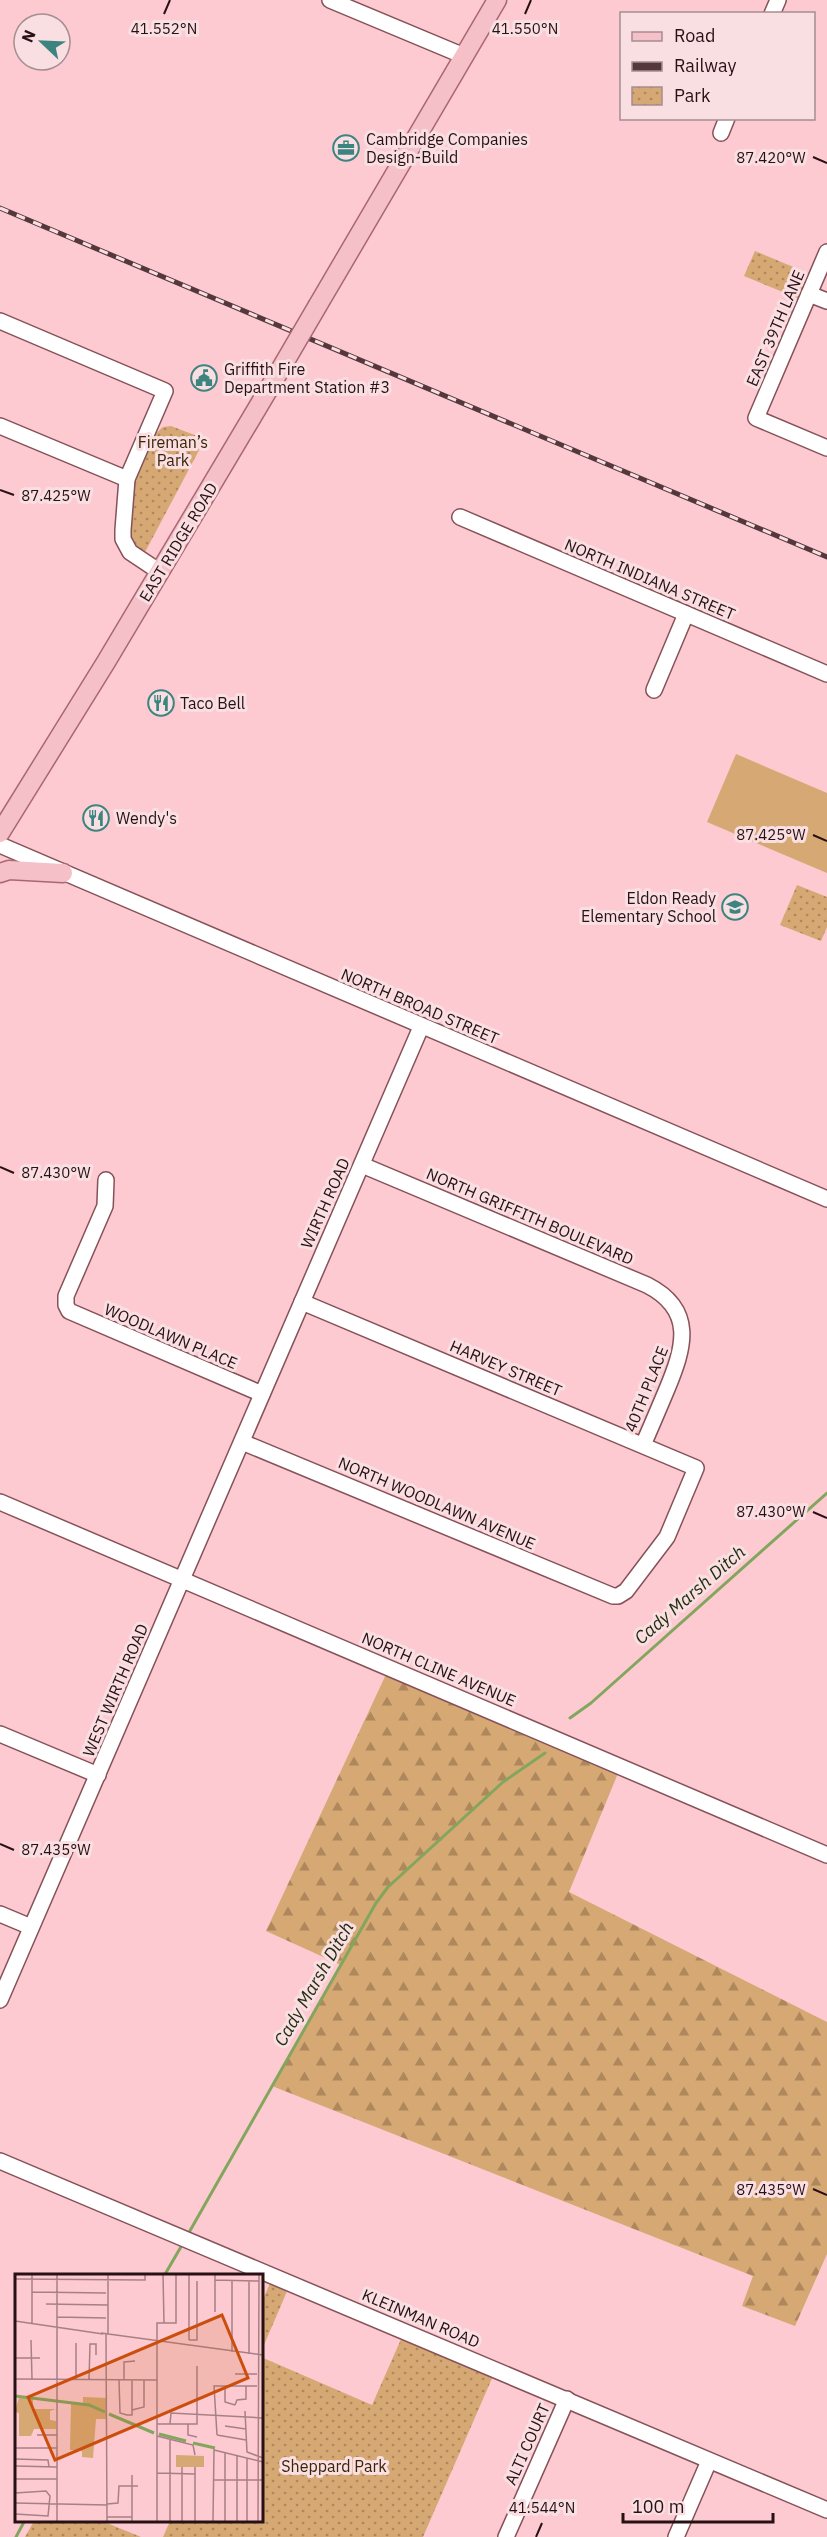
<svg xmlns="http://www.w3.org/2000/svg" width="827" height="2537" font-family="'IBM Plex Sans',sans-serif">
  <defs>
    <pattern id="forest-firs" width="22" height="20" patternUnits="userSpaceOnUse" patternTransform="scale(1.5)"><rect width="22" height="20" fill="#d6a873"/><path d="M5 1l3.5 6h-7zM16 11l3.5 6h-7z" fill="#ae875d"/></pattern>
    <pattern id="park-dots" width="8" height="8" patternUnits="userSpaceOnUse" patternTransform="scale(1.5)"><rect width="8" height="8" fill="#d6a873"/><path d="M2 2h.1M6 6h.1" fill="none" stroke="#ae875d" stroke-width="1.8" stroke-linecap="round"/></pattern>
  </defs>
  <rect width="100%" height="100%" fill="#fccad0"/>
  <polygon fill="url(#forest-firs)" points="389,1668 621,1766 569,1892 827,2022 827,2254 795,2326 742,2306 753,2276 272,2086 341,1965 266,1931"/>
  <g fill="url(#park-dots)">
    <polygon points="755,251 810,274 800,299 744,276"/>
    <polygon points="171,426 205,439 144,554 133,545 131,540 133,484 153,436 163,427"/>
    <polygon points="797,885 827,897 827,927 821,941 780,925"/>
    <polygon points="271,2281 288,2289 261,2352 261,2304"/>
    <polygon points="402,2337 493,2376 423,2537 163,2537 170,2521 261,2520 261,2357 372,2405"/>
    <polygon points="34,2521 102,2521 141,2537 25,2537"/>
  </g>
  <polygon fill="#d6a873" points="736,754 827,793 827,873 707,822"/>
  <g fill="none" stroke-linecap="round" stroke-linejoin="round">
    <g stroke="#82a65d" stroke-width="3">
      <polyline points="570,1718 591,1703 827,1493"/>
      <polyline points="187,2236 376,1903 388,1887 503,1782 545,1753"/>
      <polyline points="164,2276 182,2245"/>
      <polyline points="16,2537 25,2520"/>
    </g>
    <g stroke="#865159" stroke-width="18">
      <g id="minor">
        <polyline points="330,0 464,56"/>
        <polyline points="772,14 778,0"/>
        <polyline points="721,133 727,118"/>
        <polyline points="827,252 756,418 827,448"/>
        <polyline points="809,294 827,301"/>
        <polyline points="0,321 165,391 127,479 123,530 123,539 130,552 160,572"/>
        <polyline points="0,426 127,479"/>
        <polyline points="460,517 827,674"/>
        <polyline points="654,690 686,614"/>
        <polyline points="0,845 827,1199"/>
        <path d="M362 1165 647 1285C696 1310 684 1348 667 1389 659 1408 651 1427 643 1445"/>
        <polyline points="106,1180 105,1206 66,1296 66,1305 69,1311 262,1394"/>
        <polyline points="242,1442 613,1596 618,1596 626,1591 667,1537 696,1468 302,1302"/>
        <polyline points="0,1502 827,1855"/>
        <polyline points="0,1734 98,1775"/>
        <polyline points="0,1914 31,1927"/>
        <polyline points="0,2000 421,1027"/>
        <polyline points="0,2161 827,2510"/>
        <polyline points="506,2537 567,2399"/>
        <polyline points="676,2537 709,2461"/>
      </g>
    </g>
    <g stroke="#a96771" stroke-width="21">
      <g id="major">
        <polyline points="318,305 497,0"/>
        <polyline points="0,833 106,662 280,370"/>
        <polyline points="0,873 9,870 63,873"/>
      </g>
    </g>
    <use href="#minor" stroke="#fff" stroke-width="15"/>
    <use href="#major" stroke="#f5c0c8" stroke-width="18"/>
    <g stroke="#54383c" stroke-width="5">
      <polyline id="rail" points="0,208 827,557"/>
    </g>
    <use href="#rail" stroke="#f9dfe2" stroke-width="3" stroke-dasharray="9" stroke-linecap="butt"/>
    <g stroke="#a96771" stroke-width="21" stroke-linecap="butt">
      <polyline id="major-bridge" points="280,370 318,305"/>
    </g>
    <use href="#major-bridge" stroke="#f5c0c8" stroke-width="18"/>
  </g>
  <path fill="none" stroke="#271115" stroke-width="2" d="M164 14 170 0M525 14 531 0M813 157 827 163M0 490 14 495M813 835 827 841M0 1167 14 1173M813 1512 827 1518M0 1844 14 1850M813 2189 827 2195M536 2537 542 2523"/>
  <defs>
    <g id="office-ring" transform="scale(1.35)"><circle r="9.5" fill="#f9dfe2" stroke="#3c847f" stroke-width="1.5"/><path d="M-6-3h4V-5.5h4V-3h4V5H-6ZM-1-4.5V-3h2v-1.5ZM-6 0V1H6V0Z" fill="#3c847f"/></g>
    <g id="civic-ring" transform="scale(1.35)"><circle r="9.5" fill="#f9dfe2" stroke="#3c847f" stroke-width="1.5"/><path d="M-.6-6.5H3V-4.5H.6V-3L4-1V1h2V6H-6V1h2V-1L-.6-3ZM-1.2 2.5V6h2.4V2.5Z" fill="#3c847f"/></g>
    <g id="restaurant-ring" transform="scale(1.35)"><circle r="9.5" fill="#f9dfe2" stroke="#3c847f" stroke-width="1.5"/><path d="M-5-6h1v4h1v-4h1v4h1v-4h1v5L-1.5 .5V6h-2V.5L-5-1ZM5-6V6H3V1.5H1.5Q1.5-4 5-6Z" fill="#3c847f"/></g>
    <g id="school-ring" transform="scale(1.35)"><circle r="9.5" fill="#f9dfe2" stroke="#3c847f" stroke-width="1.5"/><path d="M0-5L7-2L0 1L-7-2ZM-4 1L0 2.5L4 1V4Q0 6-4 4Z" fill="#3c847f"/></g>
  </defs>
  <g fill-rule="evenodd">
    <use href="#office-ring" x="346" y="148"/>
    <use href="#civic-ring" x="204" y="378"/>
    <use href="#restaurant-ring" x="161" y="703"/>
    <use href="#restaurant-ring" x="96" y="818"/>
    <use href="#school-ring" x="735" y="907"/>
  </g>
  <g text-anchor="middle" stroke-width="6" stroke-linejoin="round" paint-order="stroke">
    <g font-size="16" fill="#271115" stroke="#f9dfe2" text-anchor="start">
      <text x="366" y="145">Cambridge Companies<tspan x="366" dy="18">Design-Build</tspan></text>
      <text x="224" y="375">Griffith Fire<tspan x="224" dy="18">Department Station #3</tspan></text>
      <text x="180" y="709">Taco Bell</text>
      <text x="116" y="824">Wendy's</text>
      <text x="716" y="904" text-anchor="end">Eldon Ready<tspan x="716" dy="18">Elementary School</tspan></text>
    </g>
    <g font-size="16" fill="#271115" stroke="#f9dfe2">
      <text transform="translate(775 328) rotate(-67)" y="6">EAST 39TH LANE</text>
      <text transform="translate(178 542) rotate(-59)" y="6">EAST RIDGE ROAD</text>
      <text transform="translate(650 579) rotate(23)" y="6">NORTH INDIANA STREET</text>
      <text transform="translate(420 1006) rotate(23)" y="6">NORTH BROAD STREET</text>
      <text transform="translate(325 1203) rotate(-66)" y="6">WIRTH ROAD</text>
      <text transform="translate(530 1216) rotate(23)" y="6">NORTH GRIFFITH BOULEVARD</text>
      <text transform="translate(171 1336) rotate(23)" y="6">WOODLAWN PLACE</text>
      <text transform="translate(506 1368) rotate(23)" y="6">HARVEY STREET</text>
      <text transform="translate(646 1389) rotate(-68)" y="6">40TH PLACE</text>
      <text transform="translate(437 1503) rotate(23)" y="6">NORTH WOODLAWN AVENUE</text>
      <text transform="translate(439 1669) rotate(23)" y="6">NORTH CLINE AVENUE</text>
      <text transform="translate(115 1690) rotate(-67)" y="6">WEST WIRTH ROAD</text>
      <text transform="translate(421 2318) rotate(23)" y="6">KLEINMAN ROAD</text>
      <text transform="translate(527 2444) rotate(-66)" y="6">ALTI COURT</text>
    </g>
    <g font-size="16" fill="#3a2405" stroke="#f9dfe2">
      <text x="173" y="448">Fireman’s<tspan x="173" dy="18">Park</tspan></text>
      <text x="334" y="2472">Sheppard Park</text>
    </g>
    <g font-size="18" font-style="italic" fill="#202f0f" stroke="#f9dfe2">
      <text transform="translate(690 1595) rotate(-41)" y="6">Cady Marsh Ditch</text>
      <text transform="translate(314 1984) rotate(-60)" y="6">Cady Marsh Ditch</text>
    </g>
  </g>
  <g transform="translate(15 2274)">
    <rect width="248" height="248" fill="#fccad0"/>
    <path d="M161 181 189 182V193H161Z" fill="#d6a873"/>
    <path d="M68 123 92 124V145H81L78 184 67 183V177L55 176 56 129 68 130Z" fill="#d6a873"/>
    <path d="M4 123 18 125V135H41L35 137V146L41 147V155H19L16 162H4V139L0 138Z" fill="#d6a873"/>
    <path fill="none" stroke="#82a65d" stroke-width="3" d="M0 122 74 131 90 138M94 140 139 159M144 160 171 167M178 169 200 174"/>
    <path fill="none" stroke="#a78085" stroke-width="1.5" d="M17 0V49M148 0 149 49M174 0V66M200 0V38M0 5 130 6V0M200 6 244 7M217 7V78M234 7V80M17 18 91 19M31 30 93 31M42 43 91 44M0 47 88 60M86 59 248 81M91 60 92 247M93 60V0M16 66 17 105M174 66H182V7M0 84H25M220 100H242M0 105 142 106M61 105V69M74 106 75 70H81V81M104 106 105 139 112 141H117V106M109 106V88L120 87M210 112V128L220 131M220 131 222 126 231 125V112M117 136 129 133V106M230 137 232 178 248 184M142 150H182V92M155 150 156 139 248 144M173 150V161L182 163M210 152 231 155M22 161H42M202 161 199 112H242M202 161 231 166M142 162 178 171 180 181M0 174H42M0 185 33 186 34 193M0 192 42 193M142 199 180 200M0 205H42M198 206H248M0 219 31 217 35 222 33 242 0 240M0 229 92 231M92 230 103 229 104 212H123M92 243H117M42 247V0M117 247V201M142 247V49H161V0M155 247V165M167 247V193M180 247V193M198 247 199 176 248 188M210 247V179M222 247V182M232 247V184M243 247 244 0"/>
    <path fill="#cb4e0d" fill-opacity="0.15" stroke="#cb4e0d" stroke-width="3" d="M207 41 233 104 40 186 13 123Z"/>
    <rect width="248" height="248" fill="none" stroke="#271115" stroke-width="3"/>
  </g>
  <g font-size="15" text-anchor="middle" fill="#271115" stroke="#f9dfe2" stroke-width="6" stroke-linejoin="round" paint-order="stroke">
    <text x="164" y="34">41.552°N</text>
    <text x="525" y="34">41.550°N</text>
    <text x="771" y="163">87.420°W</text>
    <text x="56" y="501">87.425°W</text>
    <text x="771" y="840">87.425°W</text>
    <text x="56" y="1178">87.430°W</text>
    <text x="771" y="1517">87.430°W</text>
    <text x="56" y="1855">87.435°W</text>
    <text x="771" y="2195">87.435°W</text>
    <text x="542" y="2513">41.544°N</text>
  </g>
  <rect x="620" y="12" width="195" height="108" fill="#f9dfe2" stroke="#a58d90" stroke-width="1.5"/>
  <rect x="632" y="32" width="30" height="9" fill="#f5c0c8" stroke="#a58d90" stroke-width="1.5"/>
  <text x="674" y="42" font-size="18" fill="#271115">Road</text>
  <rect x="632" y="62" width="30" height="9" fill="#54383c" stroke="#a58d90" stroke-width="1.5"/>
  <text x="674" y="72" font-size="18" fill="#271115">Railway</text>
  <rect x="632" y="87" width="30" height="18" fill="url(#park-dots)" stroke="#a58d90" stroke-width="1.5"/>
  <text x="674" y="102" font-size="18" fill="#271115">Park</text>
  <g transform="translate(42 42) rotate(293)"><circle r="28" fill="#f9dfe2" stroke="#a58d90" stroke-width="1.5"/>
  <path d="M0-4.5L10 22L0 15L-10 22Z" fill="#3c847f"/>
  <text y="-9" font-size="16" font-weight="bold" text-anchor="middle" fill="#271115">N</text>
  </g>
  <path d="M623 2513v9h150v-9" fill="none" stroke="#271115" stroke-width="3"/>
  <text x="632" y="2513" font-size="18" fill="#271115" stroke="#f9dfe2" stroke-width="4.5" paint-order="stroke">100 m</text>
</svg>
